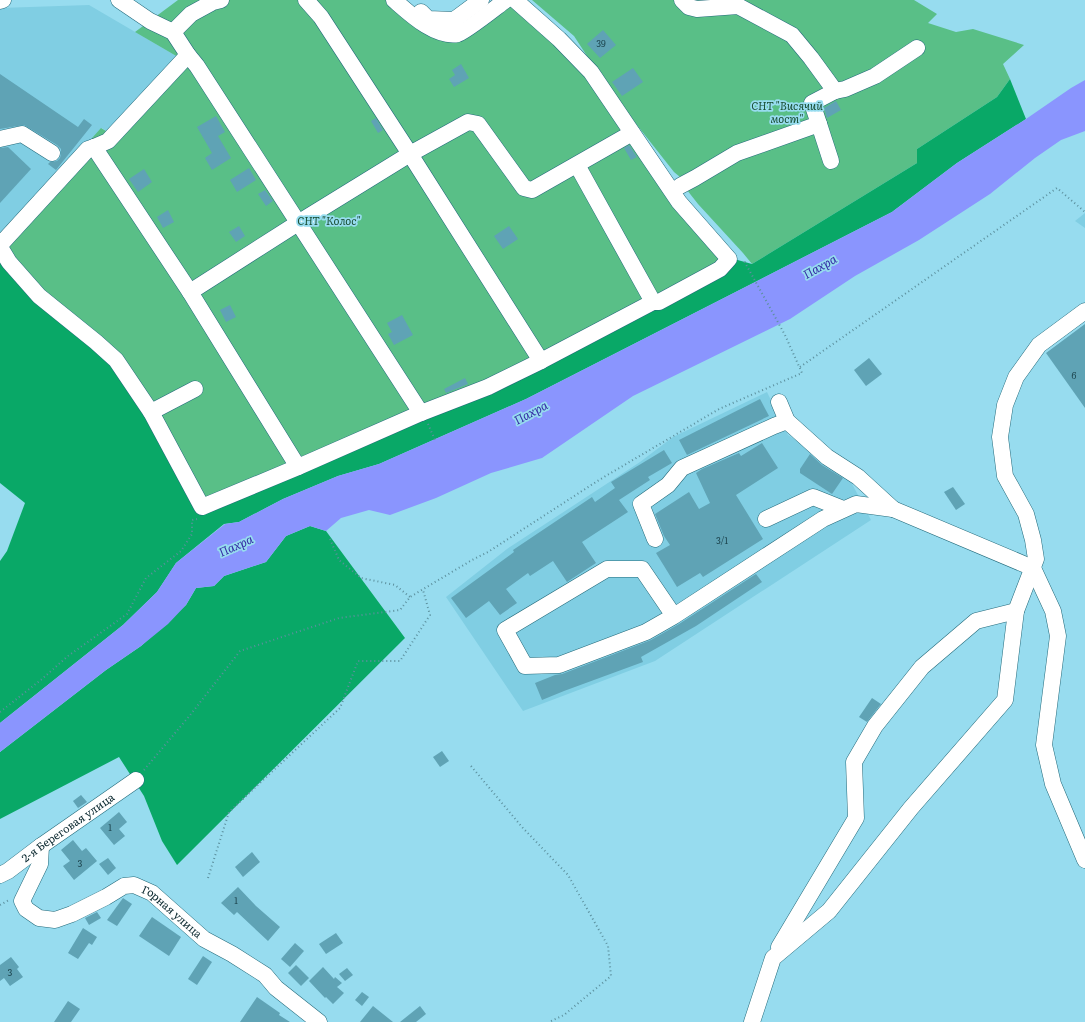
<svg xmlns="http://www.w3.org/2000/svg" width="1085" height="1022" font-family="Literata,serif">
  <rect width="100%" height="100%" fill="#97dcef"/>
  <g fill="#80cee3">
    <polygon points="89,5 178,57 111,134 102,128 0,241 0,8"/>
    <polygon points="1085,213 1085,228 1075,221"/>
    <polygon points="767,392 788,435 848,476 871,520 655,661 523,711 446,597 507,549 640,462 673,437"/>
  </g>
  <polygon fill="#59bf87" points="178,0 402,0 423,21 521,0 602,79 574,36 532,0 914,0 937,14 928,23 956,32 973,29 1024,45 1003,64 1010,79 997,97 917,149 917,163 752,264 743,253 698,204 687,190 680,177 674,172 618,101 683,199 734,259 544,365 425,420 300,471 199,515 149,416 40,301 0,241 101,128 111,134 178,57 135,32"/>
  <g fill="#09a867">
    <polygon points="1010,79 1026,119 957,163 892,212 526,399 379,464 338,476 283,499 239,522 224,524 176,563 157,592 123,625 0,723 0,561 7,551 25,503 0,483 0,256 118,367 149,416 199,514 300,471 425,420 544,365 734,259 752,264 917,163 917,149 997,97"/>
    <polygon points="310,526 326,531 405,638 177,865 162,841 144,796 119,757 0,819 0,752 106,670 141,646 186,605 196,588 214,586 224,576 266,562 286,536"/>
  </g>
  <polygon fill="#8a95fe" points="1085,80 1085,131 1061,140 1035,158 990,194 919,240 855,276 790,319 633,396 542,458 491,473 436,498 390,515 369,510 341,518 326,531 310,526 286,536 266,562 224,576 214,586 196,588 186,605 168,624 141,646 106,670 0,752 0,723 123,625 157,592 176,563 225,524 239,522 283,499 338,476 379,464 526,399 892,212 957,163 1026,119 1071,88"/>
  <g fill="#5fa3b5">
    <polygon points="603,30 616,45 600,58 587,44"/>
    <polygon points="461,64 469,78 454,87 449,79 455,75 452,70"/>
    <polygon points="633,68 643,82 622,96 612,82"/>
    <polygon points="0,74 78,127 84,119 92,125 56,170 48,164 50,162 57,161 60,158 61,154 61,149 57,145 24,125 0,129"/>
    <polygon points="836,101 841,110 827,118 824,108"/>
    <polygon points="216,116 225,132 218,136 231,158 212,170 205,158 212,153 197,127"/>
    <polygon points="376,118 383,130 378,133 371,121"/>
    <polygon points="629,145 637,157 631,160 624,148"/>
    <polygon points="8,147 31,169 0,203 0,148"/>
    <polygon points="249,168 256,180 237,192 230,180"/>
    <polygon points="144,169 152,182 138,192 129,179"/>
    <polygon points="265,190 273,201 266,206 258,194"/>
    <polygon points="168,210 174,222 163,228 157,217"/>
    <polygon points="239,226 245,236 236,242 229,232"/>
    <polygon points="509,226 518,239 503,249 494,236"/>
    <polygon points="230,305 236,317 226,322 220,310"/>
    <polygon points="402,315 413,335 394,345 388,334 392,332 387,323"/>
    <polygon points="1085,324 1085,408 1046,353"/>
    <polygon points="869,358 882,374 866,386 854,370"/>
    <polygon points="465,378 468,384 446,393 444,389"/>
    <polygon points="760,399 769,416 687,455 679,440"/>
    <polygon points="762,443 778,468 736,495 763,539 703,577 700,573 677,587 656,553 670,545 664,536 655,514 689,492 699,509 710,503 696,473 702,469 739,453 741,456"/>
    <polygon points="664,450 672,463 648,477 650,480 619,500 628,512 582,542 596,563 567,582 553,561 530,576 528,573 506,589 517,603 500,615 489,601 466,618 451,598 514,552 513,550 592,497 595,502 615,488 611,482"/>
    <polygon points="810,454 822,465 843,478 832,494 800,473 800,469"/>
    <polygon points="953,487 965,504 956,510 944,492"/>
    <polygon points="756,574 762,582 696,626 641,657 643,662 564,691 542,700 535,683 555,675 562,674 651,640 679,624"/>
    <polygon points="872,698 881,704 867,722 859,717"/>
    <polygon points="442,751 449,761 440,767 433,757"/>
    <polygon points="81,795 87,802 78,808 73,801"/>
    <polygon points="119,812 127,822 119,829 125,836 114,845 100,828"/>
    <polygon points="73,840 82,851 86,848 97,861 74,880 63,866 70,861 61,850"/>
    <polygon points="252,852 260,862 243,877 235,867"/>
    <polygon points="108,858 116,868 108,875 99,864"/>
    <polygon points="238,887 256,906 280,927 268,941 237,912 234,915 221,903"/>
    <polygon points="123,898 132,904 117,926 107,920"/>
    <polygon points="97,912 101,918 89,925 85,918"/>
    <polygon points="152,917 181,937 169,956 139,936"/>
    <polygon points="83,928 97,937 92,945 89,943 78,959 68,953"/>
    <polygon points="336,933 343,943 326,954 319,944"/>
    <polygon points="295,943 304,951 290,967 281,959"/>
    <polygon points="203,956 212,962 197,985 188,979"/>
    <polygon points="11,957 19,967 17,969 23,977 10,986 4,978 0,981 0,965"/>
    <polygon points="296,965 309,978 301,986 288,973"/>
    <polygon points="323,967 334,979 335,977 342,983 337,987 344,993 333,1004 326,997 325,998 309,981"/>
    <polygon points="347,968 353,975 345,981 339,974"/>
    <polygon points="362,992 369,997 362,1006 355,1000"/>
    <polygon points="257,997 280,1013 279,1015 290,1022 240,1022"/>
    <polygon points="68,1001 80,1009 71,1022 54,1022"/>
    <polygon points="373,1006 393,1022 360,1022"/>
    <polygon points="420,1006 426,1014 416,1022 400,1022"/>
  </g>
  <g fill="none" stroke-linecap="round" stroke-linejoin="round">
    <g stroke="#236a7b" stroke-width="17">
      <g id="minor">
        <polyline points="119,0 150,21 173,32 188,55 197,66 421,413"/>
        <polyline points="306,0 321,17 410,154 541,361"/>
        <path d="M394 0C410 14 435 38 458 34 464 33 499 5 506 0"/>
        <polyline points="682,0 689,7 697,9 738,6 792,35 811,58 835,91"/>
        <polyline points="0,1 3,0"/>
        <polyline points="421,12 428,19 454,20 481,0"/>
        <polyline points="173,32 191,14 213,2 221,0"/>
        <polyline points="819,124 831,161"/>
        <polyline points="0,139 22,134 52,153"/>
        <polyline points="94,147 190,292 298,467"/>
        <polyline points="577,165 653,302"/>
        <polyline points="680,186 695,178 737,153 819,124 812,103 835,91 845,89 875,76 917,48"/>
        <polyline points="0,245 88,149 94,147 108,141 188,55"/>
        <polyline points="0,247 9,262 39,296 96,342 116,360 151,412 202,507 298,467 421,413 488,387 541,361 653,302 659,302 720,269 729,259 679,202 591,72 559,39 515,0"/>
        <polyline points="190,292 298,223 410,154 468,122 478,124 524,188 532,190 632,133"/>
        <polyline points="779,402 787,421 827,457 858,477 893,509 1033,568 1053,611 1058,636 1044,745 1053,784 1085,860"/>
        <polyline points="151,412 195,389"/>
        <polyline points="766,519 813,497 843,509"/>
        <polyline points="655,539 641,504 668,485 682,468 774,426 787,421"/>
        <polyline points="674,616 642,569 607,569 505,630 525,666 559,665 646,632 674,616 823,519 856,504 893,509"/>
        <path id="s1" d="M41 846 40 864 22 901 26 909 39 918 55 920 72 914 106 897 124 886 134 885 152 893 204 939 232 954 265 975 276 988 319 1022"/>
        <path id="s2" d="M0 875 8 871 41 846 136 780"/>
        <polyline points="779,947 856,818 854,762 875,726 922,667 976,621 1016,611"/>
        <polyline points="752,1022 773,958 829,911 911,808 1005,700 1016,611 1036,559 1033,540 1026,514 1005,476 1000,437 1005,405 1016,377 1039,345 1085,311"/>
      </g>
    </g>
    <g stroke="#5c909e" stroke-width="2" stroke-dasharray="1 3" stroke-linecap="butt">
      <polyline points="800,367 1057,188 1085,212"/>
      <polyline points="428,424 435,440"/>
      <polyline points="330,539 339,560 361,578 395,585 410,597"/>
      <polyline points="0,712 42,679 68,656 127,614 146,578 181,551 192,534 192,520 197,519"/>
      <polyline points="471,766 522,827 568,875 608,946 611,976 564,1015 549,1022"/>
      <polyline points="144,770 191,714 240,651 339,618 400,610 410,597 472,560 488,552 599,480 719,409 802,373 785,335 743,259"/>
      <polyline points="208,878 229,812 340,708 358,661 400,661 430,615 423,590"/>
      <polyline points="0,905 9,900"/>
    </g>
    <use href="#minor" stroke="#fff" stroke-width="16"/>
  </g>
  <g text-anchor="middle" stroke-width="3.5" stroke-linejoin="round" paint-order="stroke">
    <g font-size="9" fill="#1e4650">
      <text x="601" y="47">39</text>
      <text x="1074" y="379">6</text>
      <text x="722" y="544">3/1</text>
      <text x="110" y="831">1</text>
      <text x="80" y="867">3</text>
      <text x="236" y="904">1</text>
      <text x="10" y="976">3</text>
    </g>
    <g font-size="11" font-style="italic" fill="#184c31" stroke="#97dcef">
      <text x="787" y="110">СНТ "Висячий<tspan x="787" dy="13">мост"</tspan></text>
      <text x="329" y="225">СНТ "Колос"</text>
    </g>
    <g font-size="11" fill="#09272e" stroke="#97dcef">
      <text dy="4" stroke="none"><textPath href="#s2" startOffset="83">2-я Береговая улица</textPath></text>
      <text dy="4" stroke="none"><textPath href="#s1" startOffset="234">Горная улица</textPath></text>
    </g>
    <g font-size="12" font-style="italic" fill="#352ea5" stroke="#97dcef">
      <text transform="translate(820 267) rotate(-29)" y="4">Пахра</text>
      <text transform="translate(531 413) rotate(-28)" y="4">Пахра</text>
      <text transform="translate(236 546) rotate(-24)" y="4">Пахра</text>
    </g>
  </g>
</svg>
